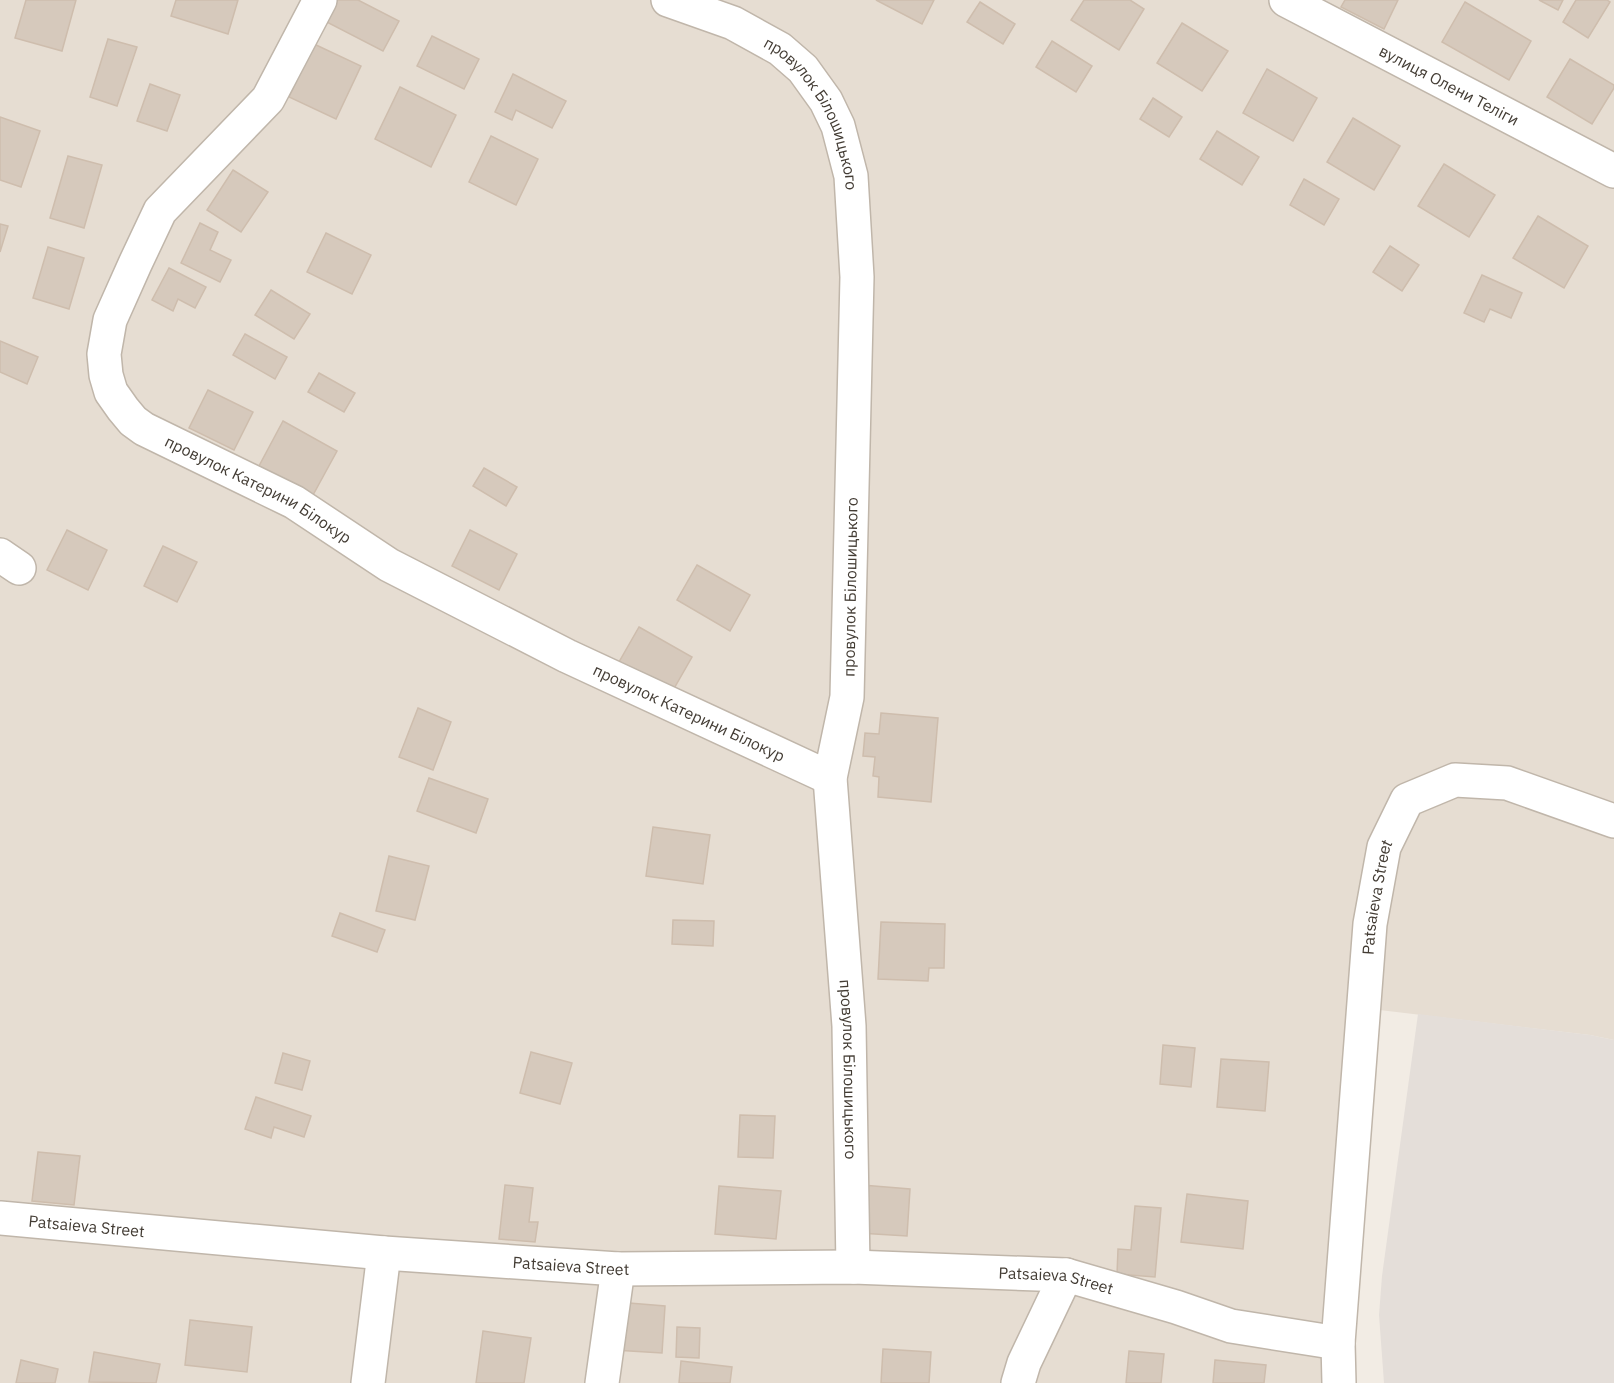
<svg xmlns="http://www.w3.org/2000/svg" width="1614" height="1383" font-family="'IBM Plex Sans',sans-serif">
  <rect width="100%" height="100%" fill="#f2ece4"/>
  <polygon fill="#e6ddd2" points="0,0 1614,0 1614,1040 1590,1035 1371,1009 1339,1383 0,1383"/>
  <polygon fill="#e4ded9" points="1418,1014 1590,1035 1614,1040 1614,1383 1384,1383 1379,1315 1382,1276"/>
  <g fill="#d6c9bc" stroke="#cebdad" stroke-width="1.5">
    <polygon points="26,0 76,0 62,51 15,38"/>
    <polygon points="176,0 238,0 228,34 171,16"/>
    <polygon points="323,0 358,0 399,21 383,51 315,16"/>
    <polygon points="876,0 934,0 922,24"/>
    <polygon points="1084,0 1130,0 1144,9 1119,50 1071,20"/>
    <polygon points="1345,0 1398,0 1384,29 1341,7"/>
    <polygon points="1539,0 1563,0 1558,10"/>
    <polygon points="1576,0 1607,0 1610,2 1588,38 1563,22"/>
    <polygon points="980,2 1015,24 1003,44 967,22"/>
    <polygon points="1465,2 1531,41 1509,80 1442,42"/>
    <polygon points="1182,23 1228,51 1202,91 1157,63"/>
    <polygon points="432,36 479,59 464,89 417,66"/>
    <polygon points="108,39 137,47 117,106 90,97"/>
    <polygon points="1052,41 1092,66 1076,92 1036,67"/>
    <polygon points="314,44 361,66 336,119 289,97"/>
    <polygon points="1570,59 1614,85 1614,88 1592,124 1547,97"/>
    <polygon points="1267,69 1317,98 1293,141 1243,113"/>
    <polygon points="513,74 566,101 552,128 516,110 512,120 495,112"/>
    <polygon points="150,84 180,95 167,131 137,121"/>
    <polygon points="400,87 456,115 431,167 375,139"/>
    <polygon points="1153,98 1182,117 1169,137 1140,119"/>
    <polygon points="0,117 40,131 21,187 0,180"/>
    <polygon points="1353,118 1400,146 1374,190 1327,162"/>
    <polygon points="1217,131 1259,157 1242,185 1200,159"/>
    <polygon points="491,136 538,159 516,205 469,182"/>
    <polygon points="68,156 102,165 84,228 50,218"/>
    <polygon points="1444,164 1495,195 1469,237 1418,206"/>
    <polygon points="233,170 268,192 241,232 207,210"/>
    <polygon points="1304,179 1339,199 1324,225 1290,205"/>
    <polygon points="1538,216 1588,246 1564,288 1513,258"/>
    <polygon points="200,223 218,232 210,250 231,260 220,282 181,263"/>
    <polygon points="0,224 8,226 0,252"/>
    <polygon points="326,233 371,255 352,294 307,272"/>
    <polygon points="1390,246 1419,265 1402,291 1373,272"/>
    <polygon points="48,247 84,258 69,309 33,298"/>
    <polygon points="169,268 206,287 195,308 178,299 173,311 152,300"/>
    <polygon points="1482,275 1522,293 1511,318 1490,309 1484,322 1464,313"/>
    <polygon points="271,290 310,314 294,339 255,315"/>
    <polygon points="245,334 287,357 275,379 233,355"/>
    <polygon points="0,341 38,357 27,384 0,372"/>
    <polygon points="319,373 355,393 344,412 308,392"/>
    <polygon points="208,390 253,412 234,450 189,428"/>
    <polygon points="283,421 337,451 313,495 259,466"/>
    <polygon points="484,468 517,487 506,506 473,486"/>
    <polygon points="67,530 107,550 88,590 47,570"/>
    <polygon points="470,530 517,554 499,590 452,566"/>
    <polygon points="163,546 197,562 177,602 144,586"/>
    <polygon points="697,565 750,595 730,631 677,600"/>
    <polygon points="639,627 692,657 672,692 619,662"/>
    <polygon points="418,708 451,722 433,770 399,757"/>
    <polygon points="881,713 938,718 931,802 878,797 879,777 873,776 875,757 863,756 865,733 879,734"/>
    <polygon points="429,778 488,799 476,833 417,811"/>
    <polygon points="653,827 710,835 703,884 646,876"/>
    <polygon points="389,856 429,866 415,920 376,911"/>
    <polygon points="340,913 385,930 377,952 332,936"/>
    <polygon points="673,920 714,921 713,946 672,944"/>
    <polygon points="881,922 945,924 944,968 929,968 928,981 878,979"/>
    <polygon points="1163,1045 1195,1048 1191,1087 1160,1084"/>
    <polygon points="531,1052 572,1063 560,1104 520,1093"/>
    <polygon points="283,1053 310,1061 302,1090 275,1083"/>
    <polygon points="1221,1059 1269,1062 1265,1111 1217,1107"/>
    <polygon points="256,1097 311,1116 304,1137 274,1127 271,1138 245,1129"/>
    <polygon points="740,1115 775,1116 773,1158 738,1157"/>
    <polygon points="38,1152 80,1156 74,1205 32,1201"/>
    <polygon points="505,1185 533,1188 529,1222 538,1222 535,1242 499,1239"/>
    <polygon points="862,1185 910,1189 907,1236 859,1233"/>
    <polygon points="719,1186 781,1191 776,1239 715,1234"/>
    <polygon points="1187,1194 1248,1201 1243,1249 1181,1242"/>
    <polygon points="1135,1206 1161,1208 1155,1277 1117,1274 1118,1249 1131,1250"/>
    <polygon points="617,1302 665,1306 662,1353 614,1350"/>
    <polygon points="190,1320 252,1327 247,1372 185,1365"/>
    <polygon points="677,1327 700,1328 699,1358 676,1357"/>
    <polygon points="483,1331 531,1338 524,1383 476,1383"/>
    <polygon points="883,1349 931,1352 929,1383 881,1383"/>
    <polygon points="1129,1351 1164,1354 1161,1383 1126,1383"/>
    <polygon points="94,1352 160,1364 156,1383 89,1382"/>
    <polygon points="21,1360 58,1369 55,1383 16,1383"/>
    <polygon points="1215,1360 1266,1365 1264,1383 1213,1383"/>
    <polygon points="681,1361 732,1367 730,1383 679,1383"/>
  </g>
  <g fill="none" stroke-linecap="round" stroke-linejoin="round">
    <g stroke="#c0b6aa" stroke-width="36">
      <g id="minor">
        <path id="s1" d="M320 0 268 99 160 211 135 264 110 320 104 354 106 375 111 392 123 409 133 421 144 429 294 502 389 565 567 656 830 778"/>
        <path id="s2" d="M668 0 733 23 780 49 803 69 826 101 838 126 851 176 857 277 847 697 830 778 849 1026 853 1267"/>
        <path id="s3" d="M1286 0 1614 171"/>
        <polyline points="0,555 19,568"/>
        <path id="s4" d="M0 1218 384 1253 618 1269 853 1267 1066 1275 1176 1307 1231 1326 1338 1343 1370 924 1384 847 1407 800 1455 780 1507 783 1614 821"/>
        <polyline points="1338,1343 1339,1383"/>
        <polyline points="368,1383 384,1253"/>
        <polyline points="602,1383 618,1269"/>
        <polyline points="1018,1383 1024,1363 1066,1275"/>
      </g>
    </g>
    <use href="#minor" stroke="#fff" stroke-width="33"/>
  </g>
  <g text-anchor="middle" stroke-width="5" stroke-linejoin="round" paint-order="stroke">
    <g font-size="16" fill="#433c34" stroke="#fff">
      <text dy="6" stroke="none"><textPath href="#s3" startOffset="184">вулиця Олени Теліги</textPath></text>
      <text dy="6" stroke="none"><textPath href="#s2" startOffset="196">провулок Білошицького</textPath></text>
      <text dy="6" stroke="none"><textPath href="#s1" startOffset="640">провулок Катерини Білокур</textPath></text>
      <text transform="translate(850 587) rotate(-89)" y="6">провулок Білошицького</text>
      <text dy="6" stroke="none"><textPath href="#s1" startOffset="1126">провулок Катерини Білокур</textPath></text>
      <text dy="6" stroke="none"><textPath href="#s4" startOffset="1797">Patsaieva Street</textPath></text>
      <text dy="6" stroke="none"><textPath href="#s2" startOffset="1168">провулок Білошицького</textPath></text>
      <text dy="6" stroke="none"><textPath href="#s4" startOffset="87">Patsaieva Street</textPath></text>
      <text dy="6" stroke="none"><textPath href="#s4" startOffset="573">Patsaieva Street</textPath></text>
      <text dy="6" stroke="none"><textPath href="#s4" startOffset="1059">Patsaieva Street</textPath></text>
    </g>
  </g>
</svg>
